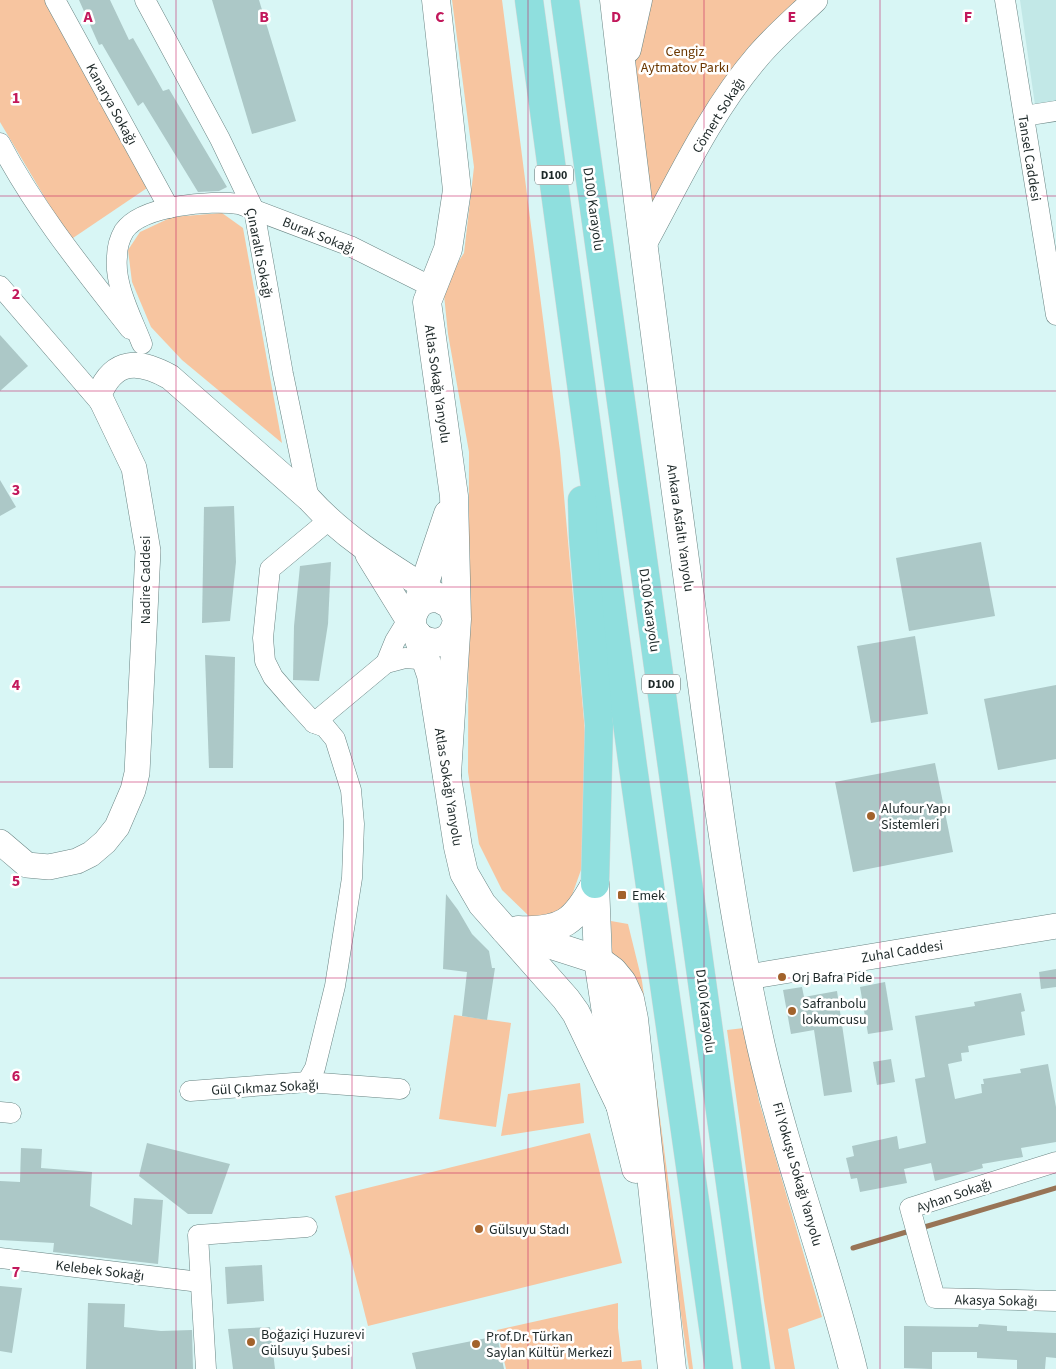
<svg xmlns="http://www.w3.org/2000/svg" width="1056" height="1369" font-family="'Source Sans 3',sans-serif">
  <rect width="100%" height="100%" fill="#d8f6f5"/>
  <polygon fill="#c2e8e7" points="1020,0 1056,0 1056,109 1036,112"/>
  <g fill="#f7c5a0">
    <polygon points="0,0 45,0 147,188 70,240 0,122"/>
    <polygon points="452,0 502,0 560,451 588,766 587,853 571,898 555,915 531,918 502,890 479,844 468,772 469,452 448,334 443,285 464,253 474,167"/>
    <polygon points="643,0 815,0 789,24 643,246 623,78"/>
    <polygon points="222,213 243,228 282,443 182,360 151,327 132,282 128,250 140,232 172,217"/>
    <polygon points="611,921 628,924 642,981 693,1369 689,1369 671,1247 612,955"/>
    <polygon points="454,1015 511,1023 496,1127 439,1119"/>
    <polygon points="744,1028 759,1101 822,1317 788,1329 795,1369 775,1369 764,1301 727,1030"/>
    <polygon points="580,1083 584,1123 501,1136 508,1094"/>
    <polygon points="590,1133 622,1263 368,1326 335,1196"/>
    <polygon points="618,1303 618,1328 622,1362 641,1360 642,1369 506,1369 497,1330"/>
  </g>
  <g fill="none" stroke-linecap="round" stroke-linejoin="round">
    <g stroke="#987456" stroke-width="5">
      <polyline points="921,1228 1056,1188"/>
      <polyline points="853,1248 913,1230"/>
    </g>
  </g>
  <g fill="#acc8c7">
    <polygon points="79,0 110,0 129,40 133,38 163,91 169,89 227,187 219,191 198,192 143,102 138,106 102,44 99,45"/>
    <polygon points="212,0 259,0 296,121 252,134"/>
    <polygon points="0,335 28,366 0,391"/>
    <polygon points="0,480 16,507 0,516"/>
    <polygon points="234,506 236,562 230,621 202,623 204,507"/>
    <polygon points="981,542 995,616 909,631 896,558"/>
    <polygon points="331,562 328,624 319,681 293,680 294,626 300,566"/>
    <polygon points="915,636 928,714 871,723 857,646"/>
    <polygon points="205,655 235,657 233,768 209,768"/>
    <polygon points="1056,685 1056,759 998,770 984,699"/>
    <polygon points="935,763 953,852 853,872 835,782"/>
    <polygon points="446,894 458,910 472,934 489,951 492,968 495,968 487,1020 462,1016 467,972 443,969"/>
    <polygon points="1056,969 1056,987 1041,989 1039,972"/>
    <polygon points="885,982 893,1030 868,1034 860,987"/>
    <polygon points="802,987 804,997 837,991 852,1092 824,1096 814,1030 791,1034 783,990"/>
    <polygon points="1021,993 1025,1011 1021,1012 1025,1035 968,1046 969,1052 961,1053 962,1061 948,1064 955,1099 982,1093 981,1084 984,1084 983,1079 1021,1073 1020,1069 1048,1064 1056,1107 1056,1142 1021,1148 1023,1157 982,1164 983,1168 935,1181 931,1163 904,1169 907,1183 860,1192 857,1178 851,1179 846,1158 854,1156 852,1146 897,1136 899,1149 926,1143 915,1079 925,1077 915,1016 975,1006 974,1002"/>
    <polygon points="891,1059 895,1082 877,1085 873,1062"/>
    <polygon points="147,1143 230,1164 212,1214 188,1214 139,1176"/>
    <polygon points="21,1148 42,1149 41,1168 92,1172 90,1206 132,1225 134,1198 163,1200 158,1264 53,1252 54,1243 0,1240 0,1181 20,1182"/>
    <polygon points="262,1265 264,1301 227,1304 225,1267"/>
    <polygon points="0,1286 22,1288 12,1353 0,1351"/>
    <polygon points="88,1303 125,1304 124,1327 161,1331 192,1330 193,1369 86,1369"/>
    <polygon points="979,1324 1007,1326 1007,1331 1056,1333 1056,1358 1046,1357 1045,1369 1017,1369 1017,1360 977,1358 977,1352 932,1352 932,1369 904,1368 904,1326 978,1327"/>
    <polygon points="270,1327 275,1369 233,1369 228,1329"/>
    <polygon points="497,1336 504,1369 416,1369 412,1353"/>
  </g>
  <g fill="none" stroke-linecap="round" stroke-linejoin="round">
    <g stroke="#6a8584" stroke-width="21">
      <g id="minor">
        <polyline points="55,0 169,208"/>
        <polyline points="145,0 220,139 254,210 283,374 309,499"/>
        <polyline points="1005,0 1056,315"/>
        <polyline points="1024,116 1056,111"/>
        <path d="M0 143C35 210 83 269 130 329"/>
        <polyline points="0,286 104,407"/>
        <path d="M142 344C132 318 114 285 117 257 117 249 120 238 124 231 142 205 211 200 239 204L350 246 424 283"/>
        <polyline points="386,663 395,641 414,610"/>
        <polyline points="314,723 386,663 405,658 418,659 427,663"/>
        <polyline points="307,1082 315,1068 335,986 352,878 354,824 351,790 335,739 325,727 314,723 293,700 273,677 265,661 263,638 270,569 329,520"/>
        <polyline points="190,1091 307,1082 400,1089"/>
        <polyline points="0,1112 11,1113"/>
        <polyline points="1056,1162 910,1208 935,1298 1056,1301"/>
        <polyline points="0,1258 200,1282"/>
        <polyline points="206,1369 198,1235 307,1227"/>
      </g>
    </g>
    <g stroke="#6a8584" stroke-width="26">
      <g id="tertiary">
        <path d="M643 246C678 182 710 112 758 56 775 36 796 18 815 0"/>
        <polyline points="368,555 413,628"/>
        <path d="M0 842 27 865 49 867 77 861 91 854 105 842 117 827 133 790 137 773 148 551 134 468 99 395C114 358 139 360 170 377L309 499C346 540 393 567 440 597"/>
        <polyline points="748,977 1056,926"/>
      </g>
    </g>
    <g stroke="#6a8584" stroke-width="29">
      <g id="secondary">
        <path d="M436 0 457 190 448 249 427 302 454 496 457 619C452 660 399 641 415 610 420 600 428 598 438 598L451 605 457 619 447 774"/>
        <path d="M614 0C637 204 664 407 692 611 712 756 729 903 761 1046 786 1155 826 1260 853 1369"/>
        <polyline points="627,49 638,0"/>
        <polyline points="417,606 448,514"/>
        <polyline points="417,634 431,675 458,847 464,873 482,904 566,999 576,1013 620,1105"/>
        <polyline points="595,884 598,960 620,1105 636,1169"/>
        <polyline points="505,930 598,960 613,971 622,982 630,999 634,1019 672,1369"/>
        <path d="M518 930C562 932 575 922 595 884"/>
      </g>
    </g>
    <g stroke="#d6d8d8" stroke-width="29">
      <g id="trunk">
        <polyline points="529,0 633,767 719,1369"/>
        <polyline points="565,0 756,1369"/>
        <polyline points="582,500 583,537 599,725 595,884"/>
      </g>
    </g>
    <use href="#minor" stroke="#fff" stroke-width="20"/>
    <use href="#tertiary" stroke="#fff" stroke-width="25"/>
    <use href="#secondary" stroke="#fff" stroke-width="28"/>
    <use href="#trunk" stroke="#8fdfde" stroke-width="28"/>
  </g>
  <path fill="none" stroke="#c2185b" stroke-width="1" stroke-opacity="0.55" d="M176 0V1369M352 0V1369M528 0V1369M704 0V1369M880 0V1369M0 196H1056M0 391H1056M0 587H1056M0 782H1056M0 978H1056M0 1173H1056"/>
  <g fill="#a2622b" stroke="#fff" stroke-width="2">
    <circle cx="871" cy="816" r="5"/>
    <rect x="617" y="890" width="10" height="10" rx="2.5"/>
    <circle cx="782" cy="977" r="5"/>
    <circle cx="792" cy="1011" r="5"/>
    <circle cx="479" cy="1229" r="5"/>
    <circle cx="251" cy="1342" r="5"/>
    <circle cx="476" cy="1344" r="5"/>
  </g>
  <g text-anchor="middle" stroke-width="5" stroke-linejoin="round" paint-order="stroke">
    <g fill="#fff" stroke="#626969" stroke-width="1">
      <rect x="535" y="165.5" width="38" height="19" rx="4"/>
      <rect x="642" y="674.5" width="38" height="19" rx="4"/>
    </g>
    <g font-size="12" font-weight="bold" fill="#1e2929">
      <text x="554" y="179">D100</text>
      <text x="661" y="688">D100</text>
    </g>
    <g font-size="14" fill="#6b3701" stroke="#fff">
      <text x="685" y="56">Cengiz<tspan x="685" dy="16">Aytmatov Parkı</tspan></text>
    </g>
    <g font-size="14" fill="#1e2929" stroke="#fff">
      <text transform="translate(112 104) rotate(61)" y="5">Kanarya Sokağı</text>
      <text transform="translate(718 115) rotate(-58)" y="5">Cömert Sokağı</text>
      <text transform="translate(1030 158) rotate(81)" y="5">Tansel Caddesi</text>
      <text transform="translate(594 209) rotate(82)" y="5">D100 Karayolu</text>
      <text transform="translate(319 235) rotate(22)" y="5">Burak Sokağı</text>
      <text transform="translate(260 253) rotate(79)" y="5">Çınaraltı Sokağı</text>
      <text transform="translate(438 384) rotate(82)" y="5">Atlas Sokağı Yanyolu</text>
      <text transform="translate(681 528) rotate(82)" y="5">Ankara Asfaltı Yanyolu</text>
      <text transform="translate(145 580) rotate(-90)" y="5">Nadire Caddesi</text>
      <text transform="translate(650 610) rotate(82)" y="5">D100 Karayolu</text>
      <text transform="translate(449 787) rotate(81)" y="5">Atlas Sokağı Yanyolu</text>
      <text transform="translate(902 951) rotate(-9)" y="5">Zuhal Caddesi</text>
      <text transform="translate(706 1011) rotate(83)" y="5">D100 Karayolu</text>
      <text transform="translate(265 1087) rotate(-3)" y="5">Gül Çıkmaz Sokağı</text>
      <text transform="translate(798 1174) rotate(74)" y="5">Fil Yokuşu Sokağı Yanyolu</text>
      <text transform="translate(954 1195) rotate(-19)" y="5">Ayhan Sokağı</text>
      <text transform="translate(100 1270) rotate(7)" y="5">Kelebek Sokağı</text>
      <text transform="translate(996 1300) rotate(1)" y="5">Akasya Sokağı</text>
    </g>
    <g font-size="14" fill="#1e2929" stroke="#fff" text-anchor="start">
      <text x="881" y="813">Alufour Yapı<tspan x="881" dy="16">Sistemleri</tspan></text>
      <text x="632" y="900">Emek</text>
      <text x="792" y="982">Orj Bafra Pide</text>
      <text x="802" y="1008">Safranbolu<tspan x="802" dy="16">lokumcusu</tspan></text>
      <text x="489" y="1234">Gülsuyu Stadı</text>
      <text x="261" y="1339">Boğaziçi Huzurevi<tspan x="261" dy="16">Gülsuyu Şubesi</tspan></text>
      <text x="486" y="1341">Prof.Dr. Türkan<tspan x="486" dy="16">Saylan Kültür Merkezi</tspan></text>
    </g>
  </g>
  <g font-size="16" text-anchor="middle" font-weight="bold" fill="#c2185b" stroke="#fff" stroke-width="5" stroke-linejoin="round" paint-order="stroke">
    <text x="88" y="22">A</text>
    <text x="264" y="22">B</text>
    <text x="440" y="22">C</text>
    <text x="616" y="22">D</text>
    <text x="792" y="22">E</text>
    <text x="968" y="22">F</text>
    <text x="16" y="103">1</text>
    <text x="16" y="299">2</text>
    <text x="16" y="495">3</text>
    <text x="16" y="690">4</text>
    <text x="16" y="886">5</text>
    <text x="16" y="1081">6</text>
    <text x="16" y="1277">7</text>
  </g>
</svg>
